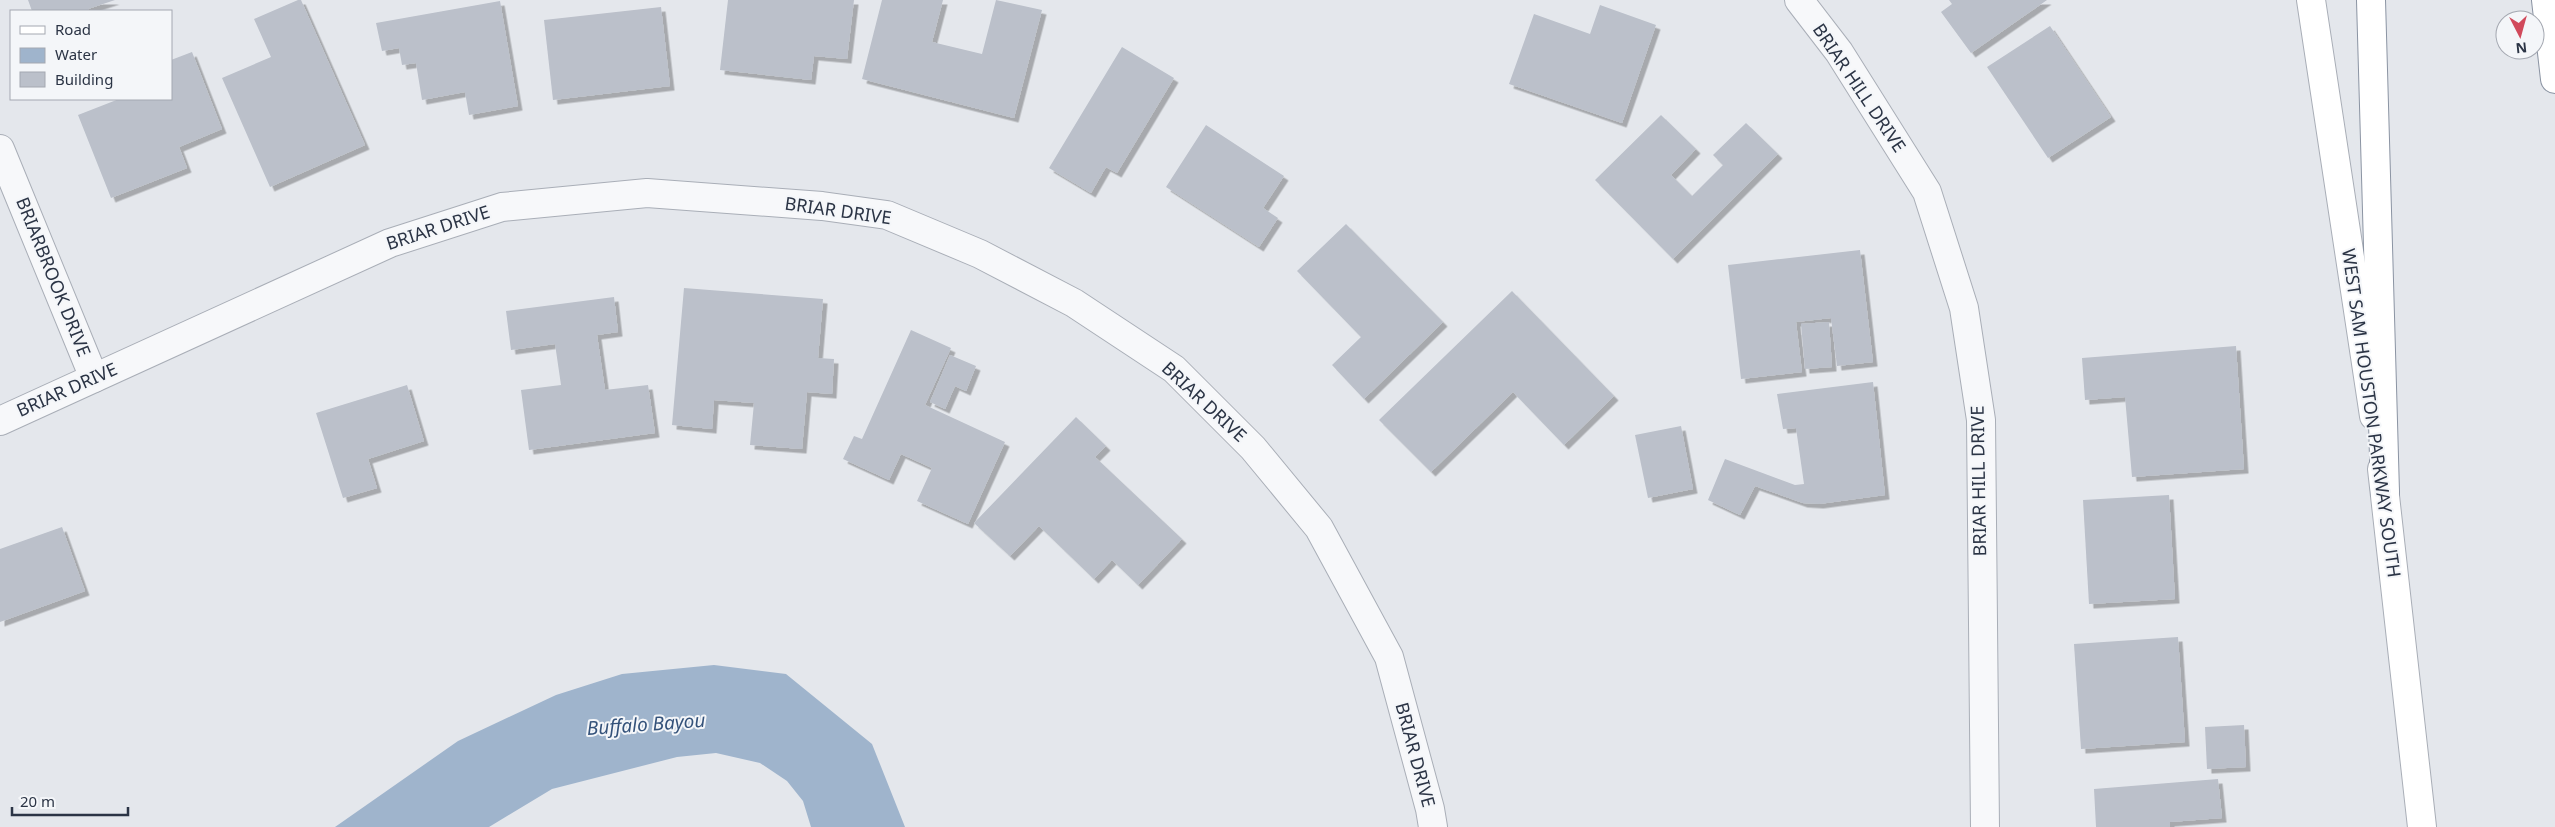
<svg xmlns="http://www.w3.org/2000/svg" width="2555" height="827" font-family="'Noto Sans',sans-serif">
  <defs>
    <filter id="shadow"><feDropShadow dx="4.5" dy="4.5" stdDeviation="0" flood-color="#0004"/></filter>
  </defs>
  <rect width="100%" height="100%" fill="#e4e7ec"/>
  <polygon fill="#9fb4cc" points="714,665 786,674 872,744 905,827 811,827 803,801 787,781 760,763 716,753 677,757 552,789 489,827 335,827 458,741 556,695 622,674"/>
  <g fill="#bbc0ca" filter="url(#shadow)">
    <polygon points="28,0 115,0 88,9 89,11 32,11"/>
    <polygon points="298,0 301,0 365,145 270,187 222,78 271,57 254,19"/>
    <polygon points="728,0 854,0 847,59 814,56 811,80 720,70"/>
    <polygon points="882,0 943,0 932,42 982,54 996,0 1042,10 1014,118 862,79"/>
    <polygon points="1949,0 2047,0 1971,53 1941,12 1952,4"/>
    <polygon points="500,1 518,106 469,115 465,92 422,100 416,63 402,65 399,48 382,51 376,23"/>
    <polygon points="1600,5 1656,25 1622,123 1509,84 1534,14 1590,34"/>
    <polygon points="661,7 670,86 553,100 544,20"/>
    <polygon points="2050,26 2111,117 2048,158 1987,67"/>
    <polygon points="1122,47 1174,78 1117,173 1106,167 1091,193 1049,168"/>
    <polygon points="192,52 222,129 179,147 187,168 111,198 78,115 119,99 171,99 171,60"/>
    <polygon points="1661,115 1696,149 1671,175 1692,196 1723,165 1713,155 1746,123 1778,154 1673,259 1595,180"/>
    <polygon points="1206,125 1284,176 1263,208 1278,218 1259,247 1166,187"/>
    <polygon points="1346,224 1443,322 1364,399 1332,365 1361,337 1297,271"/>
    <polygon points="1860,250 1873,362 1837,366 1831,318 1796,322 1802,372 1741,379 1728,265"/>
    <polygon points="684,288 823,299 818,358 834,359 832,394 807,392 802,449 750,445 754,403 714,400 712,429 672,425"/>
    <polygon points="1512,291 1614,396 1564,445 1513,392 1431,472 1379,420"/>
    <polygon points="614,297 618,332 597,335 605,390 648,385 655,433 529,450 521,390 561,385 555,344 511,350 506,311"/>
    <polygon points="1829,322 1832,367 1805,369 1801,324"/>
    <polygon points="911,330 951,348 925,405 1005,442 968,524 917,501 932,468 901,454 889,480 843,459 854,436 862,439"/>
    <polygon points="2236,346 2244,469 2132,477 2125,397 2085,400 2082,358"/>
    <polygon points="950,355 976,366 966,391 955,386 945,409 930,402"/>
    <polygon points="1873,382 1885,495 1819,504 1803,503 1755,486 1740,515 1708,500 1725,459 1795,485 1804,484 1796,428 1783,429 1777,394"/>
    <polygon points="407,385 424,441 368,459 377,488 343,498 316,413"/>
    <polygon points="1076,417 1106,446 1095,457 1182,539 1138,585 1112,560 1094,579 1039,526 1010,556 974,523"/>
    <polygon points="1681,426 1693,489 1648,498 1635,435"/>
    <polygon points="2169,495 2175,599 2089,604 2083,500"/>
    <polygon points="62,527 85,591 0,622 0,549"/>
    <polygon points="2178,637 2185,742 2081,749 2074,644"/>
    <polygon points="2244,725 2246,767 2207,769 2205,727"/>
    <polygon points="2218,779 2222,818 2170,822 2170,827 2096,827 2094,789"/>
  </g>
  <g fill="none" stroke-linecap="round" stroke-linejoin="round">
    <g stroke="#a9aeb7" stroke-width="30">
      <g id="minor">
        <polyline points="1799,0 1839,52 1927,192 1964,308 1981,420 1985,827"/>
        <polyline points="0,149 94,378"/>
        <polyline points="0,421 390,243 502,207 647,193 822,206 887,215 980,254 1074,303 1174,369 1253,448 1319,528 1389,657 1430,809 1433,827"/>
      </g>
    </g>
    <g stroke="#a9aeb7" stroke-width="30">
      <g id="secondary">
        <polyline points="2311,0 2374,416"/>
        <polyline points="2382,469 2422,827"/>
      </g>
    </g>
    <g stroke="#8b94a3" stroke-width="30">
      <g id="motorway">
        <polyline points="2371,0 2385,492"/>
        <polyline points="2546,0 2555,79"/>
      </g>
    </g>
    <use href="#minor" stroke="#f7f8fa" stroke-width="28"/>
    <use href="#secondary" stroke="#fff" stroke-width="28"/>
    <use href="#motorway" stroke="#fff" stroke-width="28"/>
  </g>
  <g text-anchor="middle" stroke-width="4" stroke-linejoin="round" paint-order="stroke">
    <g font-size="18" fill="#2b3445" stroke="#f4f6f9">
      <text transform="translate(1859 88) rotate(56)" y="6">BRIAR HILL DRIVE</text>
      <text transform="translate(838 211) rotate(8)" y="6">BRIAR DRIVE</text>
      <text transform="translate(438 228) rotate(-18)" y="6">BRIAR DRIVE</text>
      <text transform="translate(53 277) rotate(68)" y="6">BRIARBROOK DRIVE</text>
      <text transform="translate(67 390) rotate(-24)" y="6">BRIAR DRIVE</text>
      <text transform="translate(1204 402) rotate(43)" y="6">BRIAR DRIVE</text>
      <text transform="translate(2371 413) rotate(82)" y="6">WEST SAM HOUSTON PARKWAY SOUTH</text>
      <text transform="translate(1979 481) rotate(-91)" y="6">BRIAR HILL DRIVE</text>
      <text transform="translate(1415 755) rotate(75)" y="6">BRIAR DRIVE</text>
    </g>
    <g font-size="19" font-style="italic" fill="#34527a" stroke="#f4f6f9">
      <text transform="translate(646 724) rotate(-4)" y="7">Buffalo Bayou</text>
    </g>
  </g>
  <rect x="10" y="10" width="162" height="90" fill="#f4f6f9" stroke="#a4a8b1"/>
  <rect x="20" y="26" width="25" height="8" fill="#ffffff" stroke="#a4a8b1"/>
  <text x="55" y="35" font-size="15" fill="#2b3445">Road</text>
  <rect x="20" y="48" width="25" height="15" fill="#9fb4cc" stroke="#a4a8b1"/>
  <text x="55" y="60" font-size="15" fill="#2b3445">Water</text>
  <rect x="20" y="72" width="25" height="15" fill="#bbc0ca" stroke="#a4a8b1"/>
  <text x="55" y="85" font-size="15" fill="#2b3445">Building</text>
  <g transform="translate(2520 35) rotate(174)"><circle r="24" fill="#f4f6f9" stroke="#a4a8b1"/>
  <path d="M0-4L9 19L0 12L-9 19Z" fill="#d1495b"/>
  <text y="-8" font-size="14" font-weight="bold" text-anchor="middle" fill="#2b3445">N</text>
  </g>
  <path d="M12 807v8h116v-8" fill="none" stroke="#2b3445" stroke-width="2.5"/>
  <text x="20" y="807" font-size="15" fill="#2b3445" stroke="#f4f6f9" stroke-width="4" paint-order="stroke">20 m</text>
</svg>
